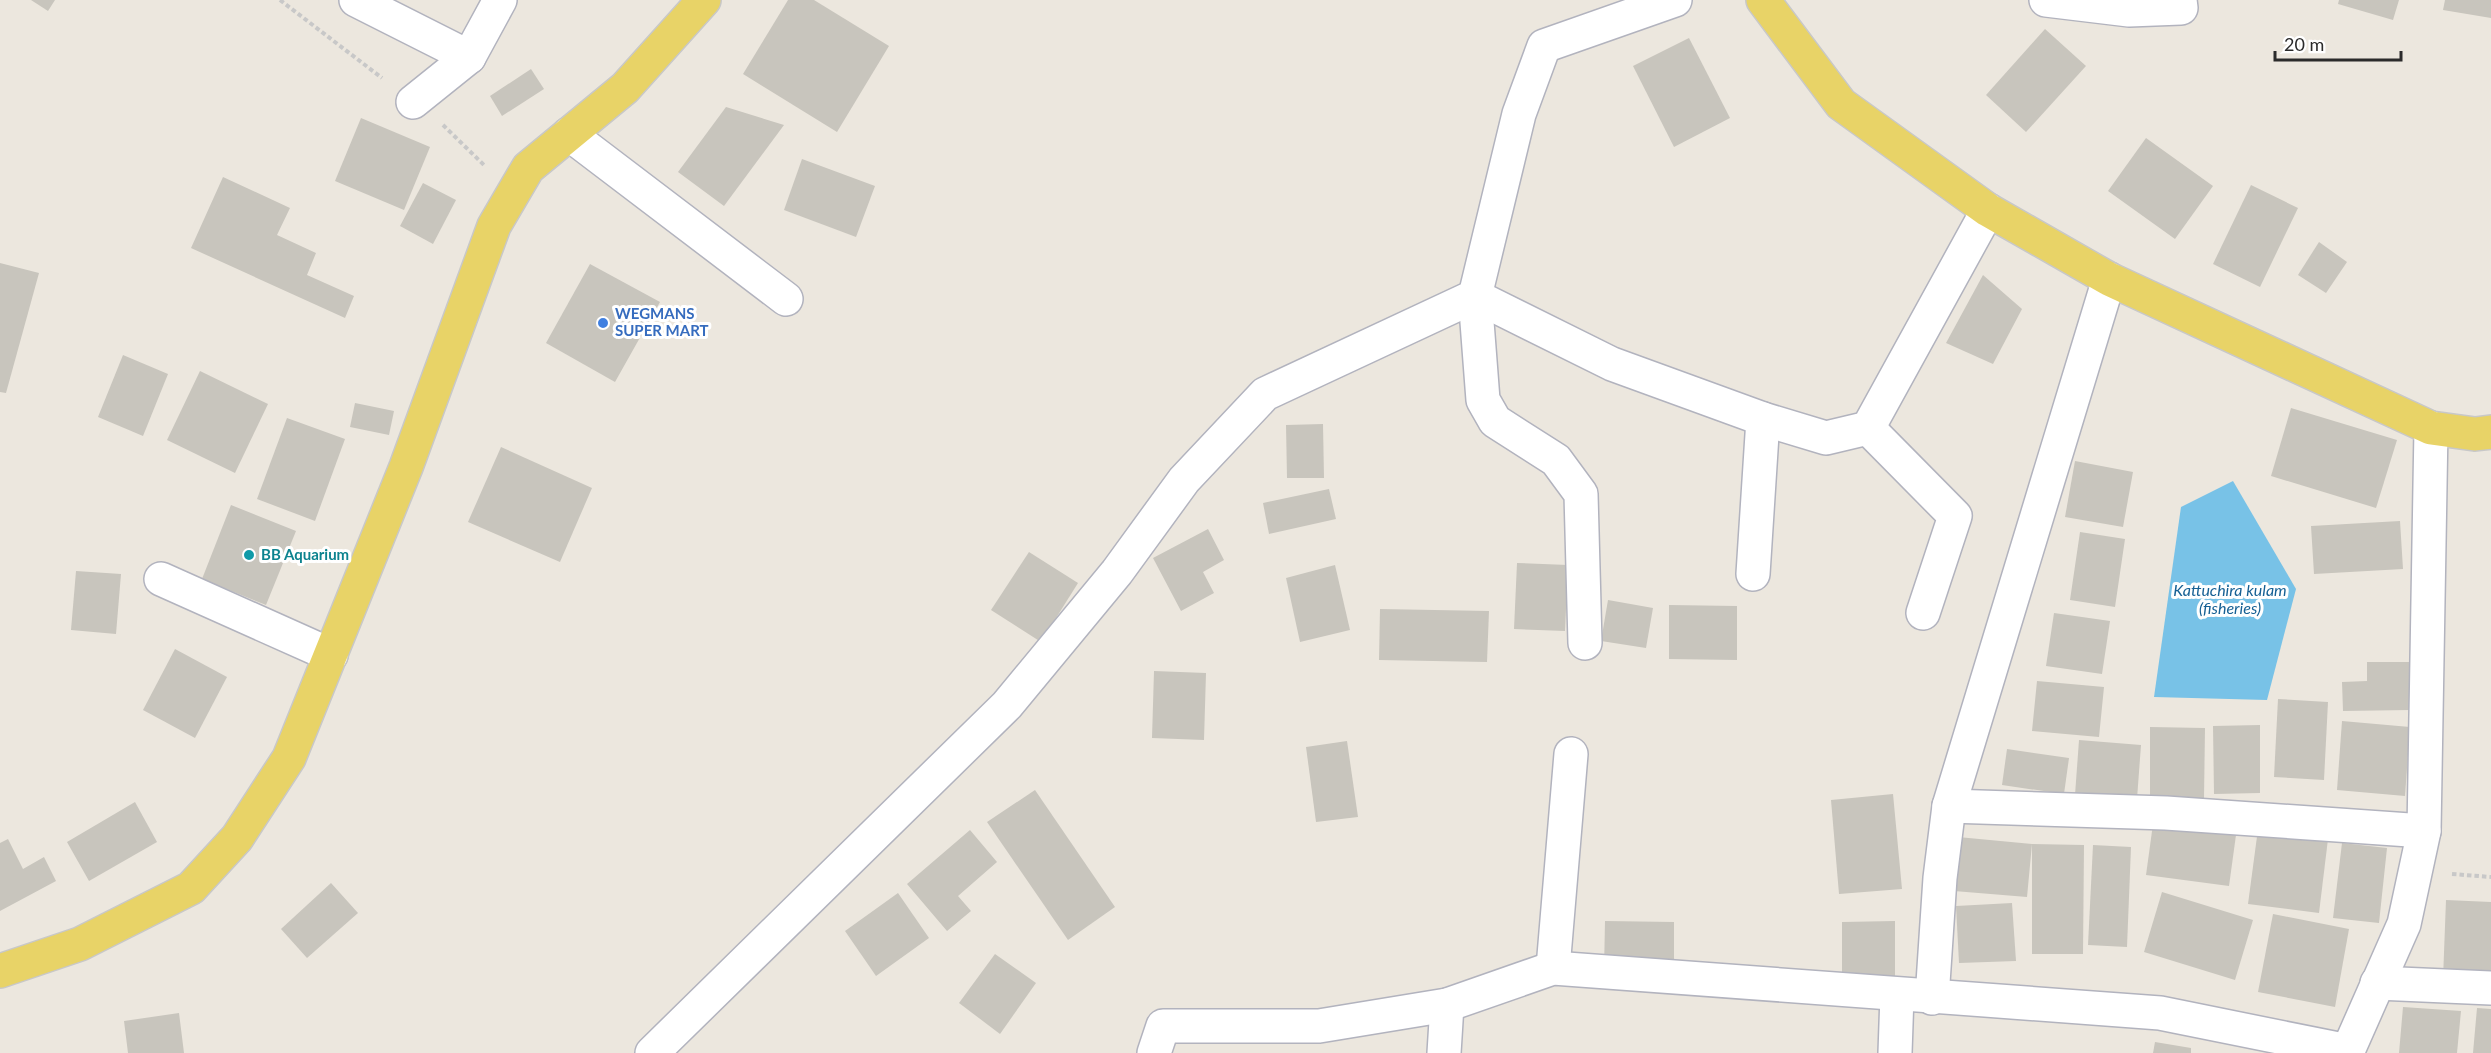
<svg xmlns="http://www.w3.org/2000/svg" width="2491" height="1053" font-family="Lato,sans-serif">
  <rect width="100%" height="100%" fill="#ece7de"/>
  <polygon fill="#78c2e7" points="2233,481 2296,589 2267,700 2154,697 2181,507"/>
  <g fill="#c8c5bd">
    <polygon points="31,0 55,0 48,11"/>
    <polygon points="788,0 814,0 889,46 837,132 743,74"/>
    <polygon points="2339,0 2399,0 2393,20 2338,4"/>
    <polygon points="2445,0 2491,0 2491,18 2443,10"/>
    <polygon points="2045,29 2086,66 2026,132 1986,95"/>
    <polygon points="1689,38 1730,118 1674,147 1633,66"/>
    <polygon points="531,69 544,89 502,116 490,96"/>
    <polygon points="726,107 784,125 724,206 678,172"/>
    <polygon points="361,118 430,147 404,210 335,181"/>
    <polygon points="2146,138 2213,186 2175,239 2108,191"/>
    <polygon points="802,159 875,186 856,237 784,210"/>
    <polygon points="223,177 290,208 277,235 316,253 307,275 354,296 345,318 191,248"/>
    <polygon points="423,183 456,200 433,244 400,226"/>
    <polygon points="2251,185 2298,208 2260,287 2213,264"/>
    <polygon points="2319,242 2347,262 2326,293 2298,275"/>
    <polygon points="0,263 39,273 6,393 0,392"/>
    <polygon points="590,264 660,302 615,382 546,343"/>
    <polygon points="1983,275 2022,309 1993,364 1946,343"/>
    <polygon points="123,355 168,374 143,436 98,417"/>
    <polygon points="200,371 268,404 235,473 167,440"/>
    <polygon points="355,403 394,411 389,435 350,427"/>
    <polygon points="2291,408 2397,440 2376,508 2271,476"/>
    <polygon points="287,418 345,439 315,521 257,499"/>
    <polygon points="1323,424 1324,478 1287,478 1286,425"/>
    <polygon points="501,447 592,488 560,562 468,522"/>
    <polygon points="2075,461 2133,472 2123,527 2065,517"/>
    <polygon points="1329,489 1336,519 1269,534 1263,503"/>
    <polygon points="231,505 296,531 266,605 202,579"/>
    <polygon points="2400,521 2403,569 2314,574 2311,526"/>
    <polygon points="1208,529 1224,560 1203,572 1214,593 1181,611 1153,558"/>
    <polygon points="2080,532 2125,539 2115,607 2070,600"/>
    <polygon points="1029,552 1078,583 1041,642 991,610"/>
    <polygon points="1517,563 1568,565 1565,631 1514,629"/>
    <polygon points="1335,565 1350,630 1300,642 1286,578"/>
    <polygon points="76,571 121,574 116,634 71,630"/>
    <polygon points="1608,600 1653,608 1646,648 1601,641"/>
    <polygon points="1669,605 1737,606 1737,660 1669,659"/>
    <polygon points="1380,609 1489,611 1487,662 1379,660"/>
    <polygon points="2054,613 2110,621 2102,674 2046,666"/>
    <polygon points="175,649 227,677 195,738 143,710"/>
    <polygon points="2367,662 2410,662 2410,710 2343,711 2342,682 2367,681"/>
    <polygon points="1154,671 1206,673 1204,740 1152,738"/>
    <polygon points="2037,681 2104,687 2099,737 2032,731"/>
    <polygon points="2278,699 2328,702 2324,780 2274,777"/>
    <polygon points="2342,721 2410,727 2405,796 2337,790"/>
    <polygon points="2260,725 2260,793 2214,794 2213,726"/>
    <polygon points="2150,727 2205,728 2204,799 2150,798"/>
    <polygon points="2079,740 2141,745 2137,799 2075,795"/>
    <polygon points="1347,741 1358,817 1316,822 1306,747"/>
    <polygon points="2007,749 2069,758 2064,794 2002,785"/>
    <polygon points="1035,790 1115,907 1068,940 987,822"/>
    <polygon points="1893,794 1902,889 1839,894 1831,800"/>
    <polygon points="135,802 157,842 89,881 67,842"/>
    <polygon points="2153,824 2236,835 2229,886 2146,875"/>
    <polygon points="2258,829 2328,839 2319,913 2248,904"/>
    <polygon points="970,830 997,862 958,896 971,911 947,931 907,884"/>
    <polygon points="1958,837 2032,844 2027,897 1954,891"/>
    <polygon points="8,839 23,869 44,857 56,881 0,911 0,843"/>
    <polygon points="2342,843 2387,848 2379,923 2333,918"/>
    <polygon points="2032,844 2084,845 2083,954 2032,954"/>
    <polygon points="2093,845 2131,847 2127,947 2088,945"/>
    <polygon points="331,883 358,913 307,958 281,929"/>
    <polygon points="2162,892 2253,920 2235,980 2144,952"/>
    <polygon points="898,893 929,938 876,976 845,931"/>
    <polygon points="2446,900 2491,902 2491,981 2443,979"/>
    <polygon points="2012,903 2016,961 1959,963 1956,906"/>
    <polygon points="2273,914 2349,929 2335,1007 2258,992"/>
    <polygon points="1605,921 1674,922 1674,972 1604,971"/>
    <polygon points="1895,921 1895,988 1842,988 1842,922"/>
    <polygon points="995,954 1036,983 1000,1034 959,1003"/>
    <polygon points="2403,1007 2461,1011 2457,1053 2399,1053"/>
    <polygon points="2477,1008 2491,1009 2491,1053 2473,1053"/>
    <polygon points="179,1013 184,1053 128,1053 124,1021"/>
    <polygon points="2155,1042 2191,1048 2191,1053 2153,1053"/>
  </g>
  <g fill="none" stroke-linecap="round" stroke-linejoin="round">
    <g stroke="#b2b3be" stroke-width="36">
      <g id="minor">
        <polyline points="356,0 469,57 500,0"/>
        <polyline points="2046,0 2129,10 2181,8 2180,0"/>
        <polyline points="413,102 469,57"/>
        <polyline points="569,134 786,299"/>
        <polyline points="1475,296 1612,364 1763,419 1826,438 1868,428 1988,210"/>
        <polyline points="1475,296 1483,400 1495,421 1556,460 1581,494 1585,643"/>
        <polyline points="1868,428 1955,516 1923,613"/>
        <polyline points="1753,574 1763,419"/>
        <polyline points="161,579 331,655"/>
        <polyline points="1949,806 2166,813 2424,831"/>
        <polyline points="1553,968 1571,754"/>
        <polyline points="2377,983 2491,988"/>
        <polyline points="1932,998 1940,878 1949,806 2109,279"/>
        <polyline points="652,1053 1007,705 1117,572 1184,480 1265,394 1475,296 1519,114 1544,46 1675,0"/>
        <polyline points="1154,1053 1163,1026 1319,1026 1447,1005 1553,968 2160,1013 2348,1051"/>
        <polyline points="1444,1053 1447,1005"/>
        <polyline points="1895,1053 1897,995"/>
        <polyline points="2347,1053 2404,924 2424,831 2431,428"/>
      </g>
    </g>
    <g stroke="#c8c8c8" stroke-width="36">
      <g id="major">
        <polyline points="1763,0 1841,104 1988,210 2109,279 2431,428 2475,434 2491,432"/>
        <polyline points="0,971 80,944 191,888 237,838 289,758 406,467 494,226 528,168 625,88 704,0"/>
      </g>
    </g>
    <g stroke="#c8c8c8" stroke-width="4" stroke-dasharray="4.5 3" stroke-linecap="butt">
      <polyline points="280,0 382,78"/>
      <polyline points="443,125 485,166"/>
      <polyline points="2452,874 2491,877"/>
    </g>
    <use href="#minor" stroke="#fff" stroke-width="33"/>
    <use href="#major" stroke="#e8d367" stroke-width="33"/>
  </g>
  <circle fill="#3f7fe0" stroke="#fff" stroke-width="2" cx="603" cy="323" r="6"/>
  <circle fill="#0f9aa8" stroke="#fff" stroke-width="2" cx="249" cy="555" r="6"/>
  <g text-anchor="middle" stroke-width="6" stroke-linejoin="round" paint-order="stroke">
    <g font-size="15" font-weight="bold" fill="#366cbe" stroke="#fff" text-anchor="start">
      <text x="615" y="319">WEGMANS<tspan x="615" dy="17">SUPER MART</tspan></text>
    </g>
    <g font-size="15" font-weight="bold" fill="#0d838f" stroke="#fff" text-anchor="start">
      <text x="261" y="560">BB Aquarium</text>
    </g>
    <g font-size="16" font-style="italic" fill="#166094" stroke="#fff">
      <text x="2230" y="596">Kattuchira kulam<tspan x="2230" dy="18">(fisheries)</tspan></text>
    </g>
  </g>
  <path d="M2275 51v9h126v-9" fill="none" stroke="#2b2b2b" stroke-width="3"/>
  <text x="2284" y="51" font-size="18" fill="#2b2b2b" stroke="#ffffff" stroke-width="4.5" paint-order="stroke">20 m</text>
</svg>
